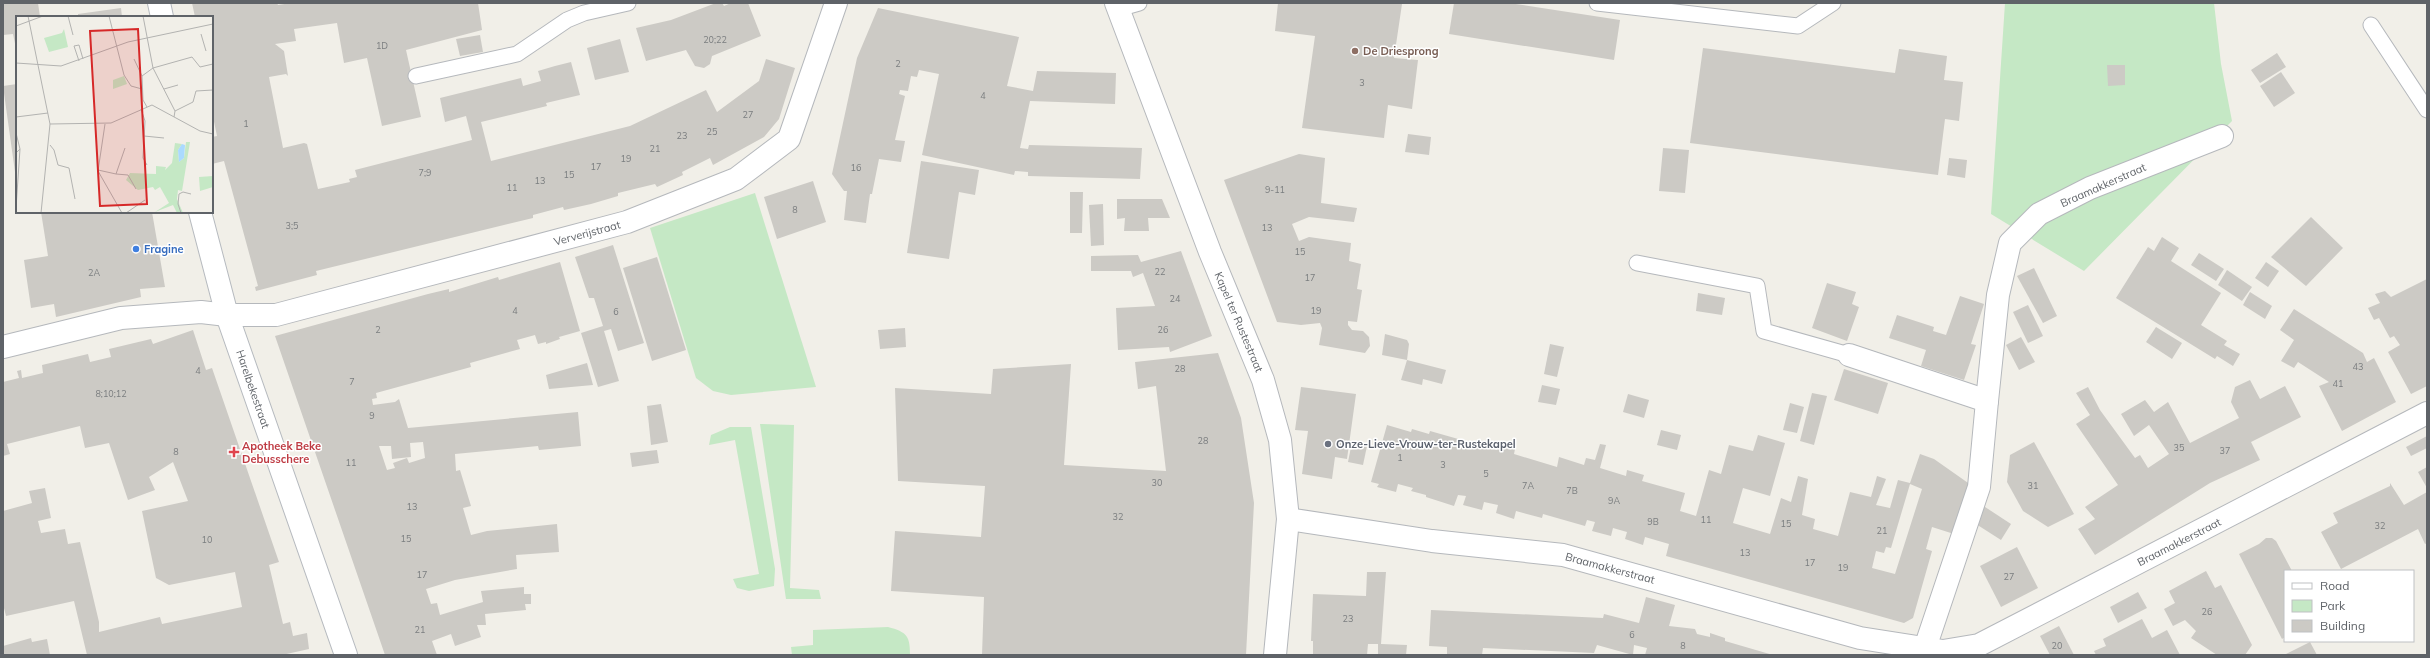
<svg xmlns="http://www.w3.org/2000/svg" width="2430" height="658" font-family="Mulish,sans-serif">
  <rect width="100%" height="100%" fill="#f1efe8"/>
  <g fill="#c5e8c5">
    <polygon points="2005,3 2214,3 2221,64 2232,121 2084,271 1991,214"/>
    <polygon points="755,193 816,387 731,395 713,391 696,378 650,228"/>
    <polygon points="760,424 794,425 790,588 819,590 821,599 786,599"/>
    <polygon points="730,427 751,427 775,569 774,586 749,591 737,588 733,579 759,574 735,440 709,445 711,435"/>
    <path d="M888 627C907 632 910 636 910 655H792L791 647 813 645V630Z"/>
  </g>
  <g fill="#cccac5" fill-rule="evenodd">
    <polygon points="3,3 38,3 40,17 17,17 17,53 13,34 3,35"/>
    <polygon points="192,3 277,3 278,5 291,3 478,3 482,30 406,50 421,117 382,126 367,58 344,63 337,23 294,29 296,41 275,44 284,51 288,76 286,74 269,77 283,148 304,143 307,144 318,189 350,182 349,179 357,177 355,170 472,140 466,116 445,122 440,98 521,78 523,86 541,81 538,71 555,66 571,62 580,95 546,103 547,106 481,122 491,161 630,126 706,90 717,112 759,81 766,59 795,68 779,119 764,137 713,165 710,158 682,172 683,175 657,187 655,184 618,193 618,196 591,204 564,210 563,207 533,215 533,218 316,271 317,275 256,291 255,287 258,286 224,161 212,164 212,137 217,136 212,112 212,17 195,17"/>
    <polygon points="716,3 722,3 724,6 731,3 748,3 761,36 712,56 710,64 704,68 695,66 686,50 646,61 636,28 671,20"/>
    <polygon points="1278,3 1402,4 1394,58 1418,60 1412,109 1388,105 1384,138 1302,128 1315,36 1275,31"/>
    <polygon points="1454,3 1509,3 1620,20 1614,60 1449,34"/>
    <polygon points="121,8 122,17 78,17 78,14"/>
    <polygon points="878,8 1019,37 1007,86 1033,91 1037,71 1116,73 1115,104 1030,101 1020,148 1028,149 1029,145 1142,148 1140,179 1028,176 1028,172 1015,171 1014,175 922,155 939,74 919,70 917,77 911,76 908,91 900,90 899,94 905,96 895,140 905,141 901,162 879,159 872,194 870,194 866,223 844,220 847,191 844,191 832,174 857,58"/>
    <polygon points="480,35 483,52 460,56 456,39"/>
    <polygon points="620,39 629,72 595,80 587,48"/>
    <polygon points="1703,48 1895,73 1899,49 1947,56 1944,80 1963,82 1959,121 1945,119 1938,175 1690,143"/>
    <polygon points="2277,53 2286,67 2260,83 2251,70"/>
    <polygon points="2107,65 2125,65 2125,85 2108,86"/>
    <polygon points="2281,72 2295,93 2274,107 2260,86"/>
    <polygon points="17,84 17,172 15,172 3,86"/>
    <polygon points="1408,134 1431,137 1429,155 1405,152"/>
    <polygon points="1663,148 1689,150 1685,193 1659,191"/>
    <polygon points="1299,154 1325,158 1321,203 1357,208 1354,222 1309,217 1292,224 1299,241 1309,237 1351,243 1349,261 1361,264 1357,289 1362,290 1357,322 1348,321 1348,325 1352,330 1363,331 1369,337 1370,346 1365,353 1319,345 1322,328 1320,323 1301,325 1277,322 1224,180"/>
    <polygon points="1949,158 1967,160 1965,178 1947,175"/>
    <polygon points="921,161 979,170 975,195 959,192 949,259 907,253"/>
    <polygon points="813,181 826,222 777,239 764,197"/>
    <polygon points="1070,192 1083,192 1082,233 1070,233"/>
    <polygon points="1117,199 1162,199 1170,218 1148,218 1149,231 1124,231 1125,218 1117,219"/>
    <polygon points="1103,204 1104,245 1091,246 1089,205"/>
    <polygon points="41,212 152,212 165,287 140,289 141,297 56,317 54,304 31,308 24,260 48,256"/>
    <polygon points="2311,217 2343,248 2306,286 2271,257"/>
    <polygon points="2162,237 2179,248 2171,261 2221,293 2201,325 2227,341 2224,345 2240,354 2233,366 2217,356 2215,359 2116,298 2148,247 2154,251"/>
    <polygon points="613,245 644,343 618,351 611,329 604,331 619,381 598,387 581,333 603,326 594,298 589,298 575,257"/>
    <polygon points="1181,251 1212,336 1170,352 1169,347 1118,350 1116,308 1155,306 1143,273 1133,277 1131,271 1091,271 1091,256 1138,255 1141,262"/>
    <polygon points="2199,253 2224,269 2216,281 2191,265"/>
    <polygon points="657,257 686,350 652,361 623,268"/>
    <path d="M560 262 580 331 559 337 560 339 546 344V342L538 344 535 335 517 340 520 349 470 363 471 367 376 393 377 398 372 399 373 405 395 402 399 399 408 428 578 412 581 446 539 450 538 446 455 454 456 471 460 470 471 506 463 508 471 535 487 531 557 524 559 552 516 555 517 569 455 580 426 589 431 604 437 603 440 615 483 602 481 591 524 587V594H531V604H525L526 610 485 614 486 625H477L481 637 455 646 451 634 432 641 437 655H385L275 336 428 294 449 289V292L498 277 499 280ZM423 442 425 458 409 463 407 458 393 463 395 468 387 470 379 446H391L392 459 411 457 410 443Z"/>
    <polygon points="2266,262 2279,271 2268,287 2255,278"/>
    <polygon points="2034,268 2057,316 2043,323 2017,276"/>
    <polygon points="2227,270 2252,287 2242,301 2218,285"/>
    <polygon points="2427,279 2427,386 2411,394 2388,352 2400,345 2394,336 2390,338 2379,318 2374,320 2368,308 2380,303 2375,294 2385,291 2391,297"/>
    <polygon points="1827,283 1856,292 1852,304 1859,307 1847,341 1812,328"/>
    <polygon points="2250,292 2272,306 2265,319 2243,305"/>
    <polygon points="1698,293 1725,298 1722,315 1696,311"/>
    <polygon points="1960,296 1984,304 1971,344 1976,345 1964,380 1921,366 1926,350 1889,338 1897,315 1934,327 1933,331 1946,335"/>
    <polygon points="2028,305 2043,336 2028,343 2013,312"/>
    <polygon points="2294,309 2363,353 2367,362 2374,358 2396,402 2342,431 2319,386 2329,382 2298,362 2294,368 2281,361 2294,340 2280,330"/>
    <polygon points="2156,327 2182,343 2172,359 2146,342"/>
    <polygon points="905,328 906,347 880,349 878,330"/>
    <polygon points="193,330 206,370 212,368 279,562 269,565 283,624 290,622 293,636 307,633 309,649 282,655 87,655 74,601 6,616 3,604 3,511 32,503 29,491 45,488 51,518 38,521 41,533 65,529 68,544 80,542 99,622 99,632 160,617 162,624 242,607 235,572 169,585 156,578 142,511 188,501 173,462 149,477 155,490 128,500 109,443 85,448 80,426 7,444 10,454 3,456 3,382 19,378 17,371 21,370 22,378 43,373 42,365 88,354 90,362 111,357 109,349 151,339 153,344"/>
    <polygon points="1385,334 1407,340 1409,344 1407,360 1382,355"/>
    <polygon points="2021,337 2035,362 2019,370 2006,345"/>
    <polygon points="1550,344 1564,347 1557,377 1544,374"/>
    <polygon points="1218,353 1241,418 1254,503 1246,655 982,655 984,597 891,591 895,531 981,537 985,486 898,481 895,388 991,394 993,369 1071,364 1064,465 1166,471 1156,386 1138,389 1135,362"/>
    <polygon points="1407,360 1446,370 1442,384 1423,379 1422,385 1401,380"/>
    <polygon points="587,363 593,385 549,389 546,375"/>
    <polygon points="1844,369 1888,383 1878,414 1834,400"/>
    <polygon points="2250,380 2260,399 2285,386 2301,417 2251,442 2260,460 2210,483 2095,555 2078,529 2095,519 2085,507 2118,485 2076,424 2090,415 2076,393 2088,387 2100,410 2135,458 2140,455 2148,468 2169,454 2149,425 2134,436 2121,414 2145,400 2154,412 2168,402 2190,443 2239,418 2231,402 2235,387"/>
    <polygon points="1542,385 1560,389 1556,405 1538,402"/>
    <polygon points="1301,387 1356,394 1347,459 1335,457 1332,479 1302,474 1308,431 1295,430"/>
    <polygon points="1812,393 1827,396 1814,445 1800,441"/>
    <polygon points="1628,394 1649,400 1644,418 1623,412"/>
    <polygon points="1790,403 1804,407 1797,433 1783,430"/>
    <polygon points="661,404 668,442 651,445 647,406"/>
    <path d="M1387 425 1411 432 1412 429 1429 434 1430 431 1497 450 1499 444 1515 449 1514 454 1557 467 1559 457 1584 465 1586 458 1595 460 1600 444 1606 445 1600 468 1626 476 1627 470 1644 475 1642 481 1685 493 1680 511 1696 516 1709 470 1721 474 1729 445 1753 451 1758 435 1785 443 1770 496 1743 488 1733 523 1770 534 1781 498 1791 502 1798 476 1808 479 1802 515 1815 519 1813 529 1838 536 1850 492 1871 497 1877 476 1886 479 1876 505 1890 508 1898 480 1910 483 1920 454 1934 459 1971 485 1954 534 1932 527 1926 549 1932 551 1913 618 1904 623 1666 556 1669 544 1645 537 1643 545 1625 539 1627 532 1613 528 1611 536 1592 531 1595 522 1587 520 1585 526 1543 514 1542 518 1516 511 1514 519 1496 513 1498 505 1484 502 1482 510 1463 505 1466 496 1458 495 1454 506 1426 497V495L1411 491 1413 488 1398 484 1396 492 1377 487 1379 484 1371 482ZM1910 484 1922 489 1895 574 1872 568 1876 551 1884 553 1886 547 1891 548Z"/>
    <polygon points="1661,430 1681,435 1677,450 1657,445"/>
    <polygon points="2427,436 2427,448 2411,456 2406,447"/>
    <polygon points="1352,442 1367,446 1363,465 1348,462"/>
    <polygon points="2034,442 2074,514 2048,527 2023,511 2007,482 2010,455"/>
    <polygon points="657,450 659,463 632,467 630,453"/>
    <polygon points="2427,467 2427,488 2418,472"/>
    <polygon points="2390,483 2404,505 2427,492 2427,543 2425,544 2418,529 2341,569 2321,532 2338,523 2333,513 2390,486"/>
    <polygon points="1982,505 2011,524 2001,540 1976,524"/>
    <polygon points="2266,538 2272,538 2276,541 2292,571 2285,571 2285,637 2282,639 2239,554 2259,544"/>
    <polygon points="2017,547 2038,588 2001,607 1980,566"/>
    <polygon points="2206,571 2215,588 2221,585 2252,645 2245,655 2217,655 2191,638 2196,631 2185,620 2173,626 2164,609 2175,603 2169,591"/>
    <polygon points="1367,572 1386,572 1381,644 1407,645 1406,655 1378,655 1378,644 1368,644 1367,655 1313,655 1313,641 1311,641 1313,594 1366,596"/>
    <polygon points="2138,592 2147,608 2118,623 2110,607"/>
    <polygon points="1646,597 1675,605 1669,626 1695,629 1697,634 1710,637 1710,633 1725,638 1725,641 1773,655 1645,655 1647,648 1634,645 1633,655 1597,645 1594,653 1483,648 1482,655 1447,655 1447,647 1429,646 1431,610 1603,618 1604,614 1639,623"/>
    <polygon points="2142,619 2152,638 2167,630 2180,655 2096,655 2094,651 2106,646 2103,639"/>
    <polygon points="2059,626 2074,655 2050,655 2040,636"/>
    <polygon points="31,638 32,642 47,639 50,655 3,655 3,646"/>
    <polygon points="2310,642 2317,655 2284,655"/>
  </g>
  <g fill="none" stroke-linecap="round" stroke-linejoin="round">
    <g stroke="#b5b8bc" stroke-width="17">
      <g id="lane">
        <polyline points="1597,3 1798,26 1833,3"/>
        <polyline points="1118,9 1139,3"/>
        <polyline points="2371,25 2427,110"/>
        <polyline points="416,76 517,54 567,20 584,13 628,3"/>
        <polyline points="1637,263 1757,286 1764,331 1849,355"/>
      </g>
    </g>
    <g stroke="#b5b8bc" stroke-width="24">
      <g id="street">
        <polyline points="1116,3 1210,252 1263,380 1280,440 1288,519 1275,655"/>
        <polyline points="3,347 121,318 201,312 227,315 276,315 627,222 736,179 789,139 836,3"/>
        <polyline points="1849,355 1987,401 1979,487 1925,648"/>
        <polyline points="1987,401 1998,295 2010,243 2039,214 2090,188 2222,136"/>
        <polyline points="1288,519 1432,541 1563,555 1860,638 1943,651 1979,645 2427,413"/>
      </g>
    </g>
    <g stroke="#b6babf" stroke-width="24">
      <g id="secondary">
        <polyline points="159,3 162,17"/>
        <polyline points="200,212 227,315 346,655"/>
      </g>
    </g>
    <use href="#lane" stroke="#fff" stroke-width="15"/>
    <use href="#street" stroke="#fff" stroke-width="22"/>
    <use href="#secondary" stroke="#fff" stroke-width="22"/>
  </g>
  <circle fill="#8d6e63" stroke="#fff" stroke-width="1.5" cx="1355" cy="51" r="4"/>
  <circle fill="#3f7fe0" stroke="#fff" stroke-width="1.5" cx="136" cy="249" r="4"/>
  <circle fill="#6b7280" stroke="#fff" stroke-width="1.5" cx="1328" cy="444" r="4"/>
  <path fill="#e0444e" stroke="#fff" stroke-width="1.5" d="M232 446h4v4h4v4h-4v4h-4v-4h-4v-4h4z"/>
  <g text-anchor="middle" stroke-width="3" stroke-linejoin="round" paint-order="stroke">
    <g font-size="9" fill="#7a7d7f">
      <text x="715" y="43">20;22</text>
      <text x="382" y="49">1D</text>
      <text x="898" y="67">2</text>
      <text x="1362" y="86">3</text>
      <text x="983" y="99">4</text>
      <text x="748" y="118">27</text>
      <text x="246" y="127">1</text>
      <text x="712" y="135">25</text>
      <text x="682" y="139">23</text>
      <text x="655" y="152">21</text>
      <text x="626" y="162">19</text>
      <text x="596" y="170">17</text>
      <text x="856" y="171">16</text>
      <text x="425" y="176">7;9</text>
      <text x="569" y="178">15</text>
      <text x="540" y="184">13</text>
      <text x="512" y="191">11</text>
      <text x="1275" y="193">9-11</text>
      <text x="795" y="213">8</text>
      <text x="292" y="229">3;5</text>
      <text x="1267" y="231">13</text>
      <text x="1300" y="255">15</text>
      <text x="1160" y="275">22</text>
      <text x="94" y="276">2A</text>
      <text x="1310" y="281">17</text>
      <text x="1175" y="302">24</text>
      <text x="515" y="314">4</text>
      <text x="1316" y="314">19</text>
      <text x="616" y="315">6</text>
      <text x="378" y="333">2</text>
      <text x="1163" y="333">26</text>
      <text x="2358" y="370">43</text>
      <text x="1180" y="372">28</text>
      <text x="198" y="374">4</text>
      <text x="352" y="385">7</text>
      <text x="2338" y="387">41</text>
      <text x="111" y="397">8;10;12</text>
      <text x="372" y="419">9</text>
      <text x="1203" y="444">28</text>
      <text x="2179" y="451">35</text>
      <text x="2225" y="454">37</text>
      <text x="176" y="455">8</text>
      <text x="1400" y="461">1</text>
      <text x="351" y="466">11</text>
      <text x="1443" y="468">3</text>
      <text x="1486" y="477">5</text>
      <text x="1157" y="486">30</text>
      <text x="1528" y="489">7A</text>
      <text x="2033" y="489">31</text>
      <text x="1572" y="494">7B</text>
      <text x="1614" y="504">9A</text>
      <text x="412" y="510">13</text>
      <text x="1118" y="520">32</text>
      <text x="1706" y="523">11</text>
      <text x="1653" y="525">9B</text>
      <text x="1786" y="527">15</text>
      <text x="2380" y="529">32</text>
      <text x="1882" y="534">21</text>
      <text x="406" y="542">15</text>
      <text x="207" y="543">10</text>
      <text x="1745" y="556">13</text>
      <text x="1810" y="566">17</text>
      <text x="1843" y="571">19</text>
      <text x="422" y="578">17</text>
      <text x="2009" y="580">27</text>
      <text x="2207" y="615">26</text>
      <text x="1348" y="622">23</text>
      <text x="420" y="633">21</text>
      <text x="1632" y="638">6</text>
      <text x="1683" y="649">8</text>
      <text x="2057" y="649">20</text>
    </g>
    <g font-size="11" font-weight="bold" fill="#785e54" stroke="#fff" text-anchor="start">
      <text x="1363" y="55">De Driesprong</text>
    </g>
    <g font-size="11" fill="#5f6368" stroke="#fff">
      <text transform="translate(2103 185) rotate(-24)" y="4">Braamakkerstraat</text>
      <text transform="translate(587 233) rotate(-15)" y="4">Ververijstraat</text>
      <text transform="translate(1239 322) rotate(67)" y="4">Kapel ter Rustestraat</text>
      <text transform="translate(253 389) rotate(71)" y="4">Harelbekestraat</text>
      <text transform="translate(2179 542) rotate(-27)" y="4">Braamakkerstraat</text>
      <text transform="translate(1610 568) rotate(15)" y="4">Braamakkerstraat</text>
    </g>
    <g font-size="11" font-weight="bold" fill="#366cbe" stroke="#fff" text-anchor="start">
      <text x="144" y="253">Fragine</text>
    </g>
    <g font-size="11" font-weight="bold" fill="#5b616d" stroke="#fff" text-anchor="start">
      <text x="1336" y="448">Onze-Lieve-Vrouw-ter-Rustekapel</text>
    </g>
    <g font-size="11" font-weight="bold" fill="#be3a42" stroke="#fff" text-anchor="start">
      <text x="242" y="450">Apotheek Beke<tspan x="242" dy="13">Debusschere</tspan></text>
    </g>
  </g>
  <g transform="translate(16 16)">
    <rect width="197" height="197" fill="#f1efe8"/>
    <path d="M48 13 52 31 33 36 28 22 46 17ZM108 60 111 68 97 73V64ZM170 126H174L166 175 162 174 161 183 167 197H161L157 189 139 196 153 187 144 171 139 174 137 171 122 174 110 164 114 157 140 158V150L150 151 149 154 156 147 159 127 166 128 162 134 163 146 168 142ZM197 160V171L184 175 183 161Z" fill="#c5e8c5"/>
    <path d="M166 128 169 129 168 142 163 146 162 134Z" fill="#aadaff"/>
    <path fill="none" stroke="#b3b3b1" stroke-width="1" d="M12 0 34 108 25 197M52 0 57 19M93 0 108 59 115 70 126 73M127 0 137 52 159 95 158 101M0 10 27 0M185 18 190 35M118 43 126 60 127 84 131 91M63 45 58 30 63 29 67 43M0 47 45 50 112 26 197 8M126 60 137 52 176 41 184 51 197 48M148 73 162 69M125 93 129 105 127 142 131 149M159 95 177 86 180 75 197 74M0 101 32 97M34 108 95 107 136 89 184 115 197 118M89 108 82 155 106 197M0 117 4 133 0 137M128 120 148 122M34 129 38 134 42 149 53 152 59 183M82 154 100 158 109 132M100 158 112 159 120 173M0 192 4 133M110 197 129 184M165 197 162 188 163 178 167 176 175 178"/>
    <path fill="#d62828" fill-opacity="0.15" stroke="#d62828" stroke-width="2" d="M122 13 131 188 84 190 74 15Z"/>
    <rect width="197" height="197" fill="none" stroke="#5f6368" stroke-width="2"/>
  </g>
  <rect width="2430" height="658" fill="none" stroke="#5f6368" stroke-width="8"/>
  <rect x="2284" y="570" width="130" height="72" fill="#ffffff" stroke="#bfc1c3"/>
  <rect x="2292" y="583" width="20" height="6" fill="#ffffff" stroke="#bfc1c3"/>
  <text x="2320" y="590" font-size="12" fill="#5f6368">Road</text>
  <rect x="2292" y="600" width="20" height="12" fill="#c5e8c5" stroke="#bfc1c3"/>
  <text x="2320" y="610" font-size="12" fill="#5f6368">Park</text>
  <rect x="2292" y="620" width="20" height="12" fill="#cccac5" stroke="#bfc1c3"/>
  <text x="2320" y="630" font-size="12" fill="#5f6368">Building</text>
</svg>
